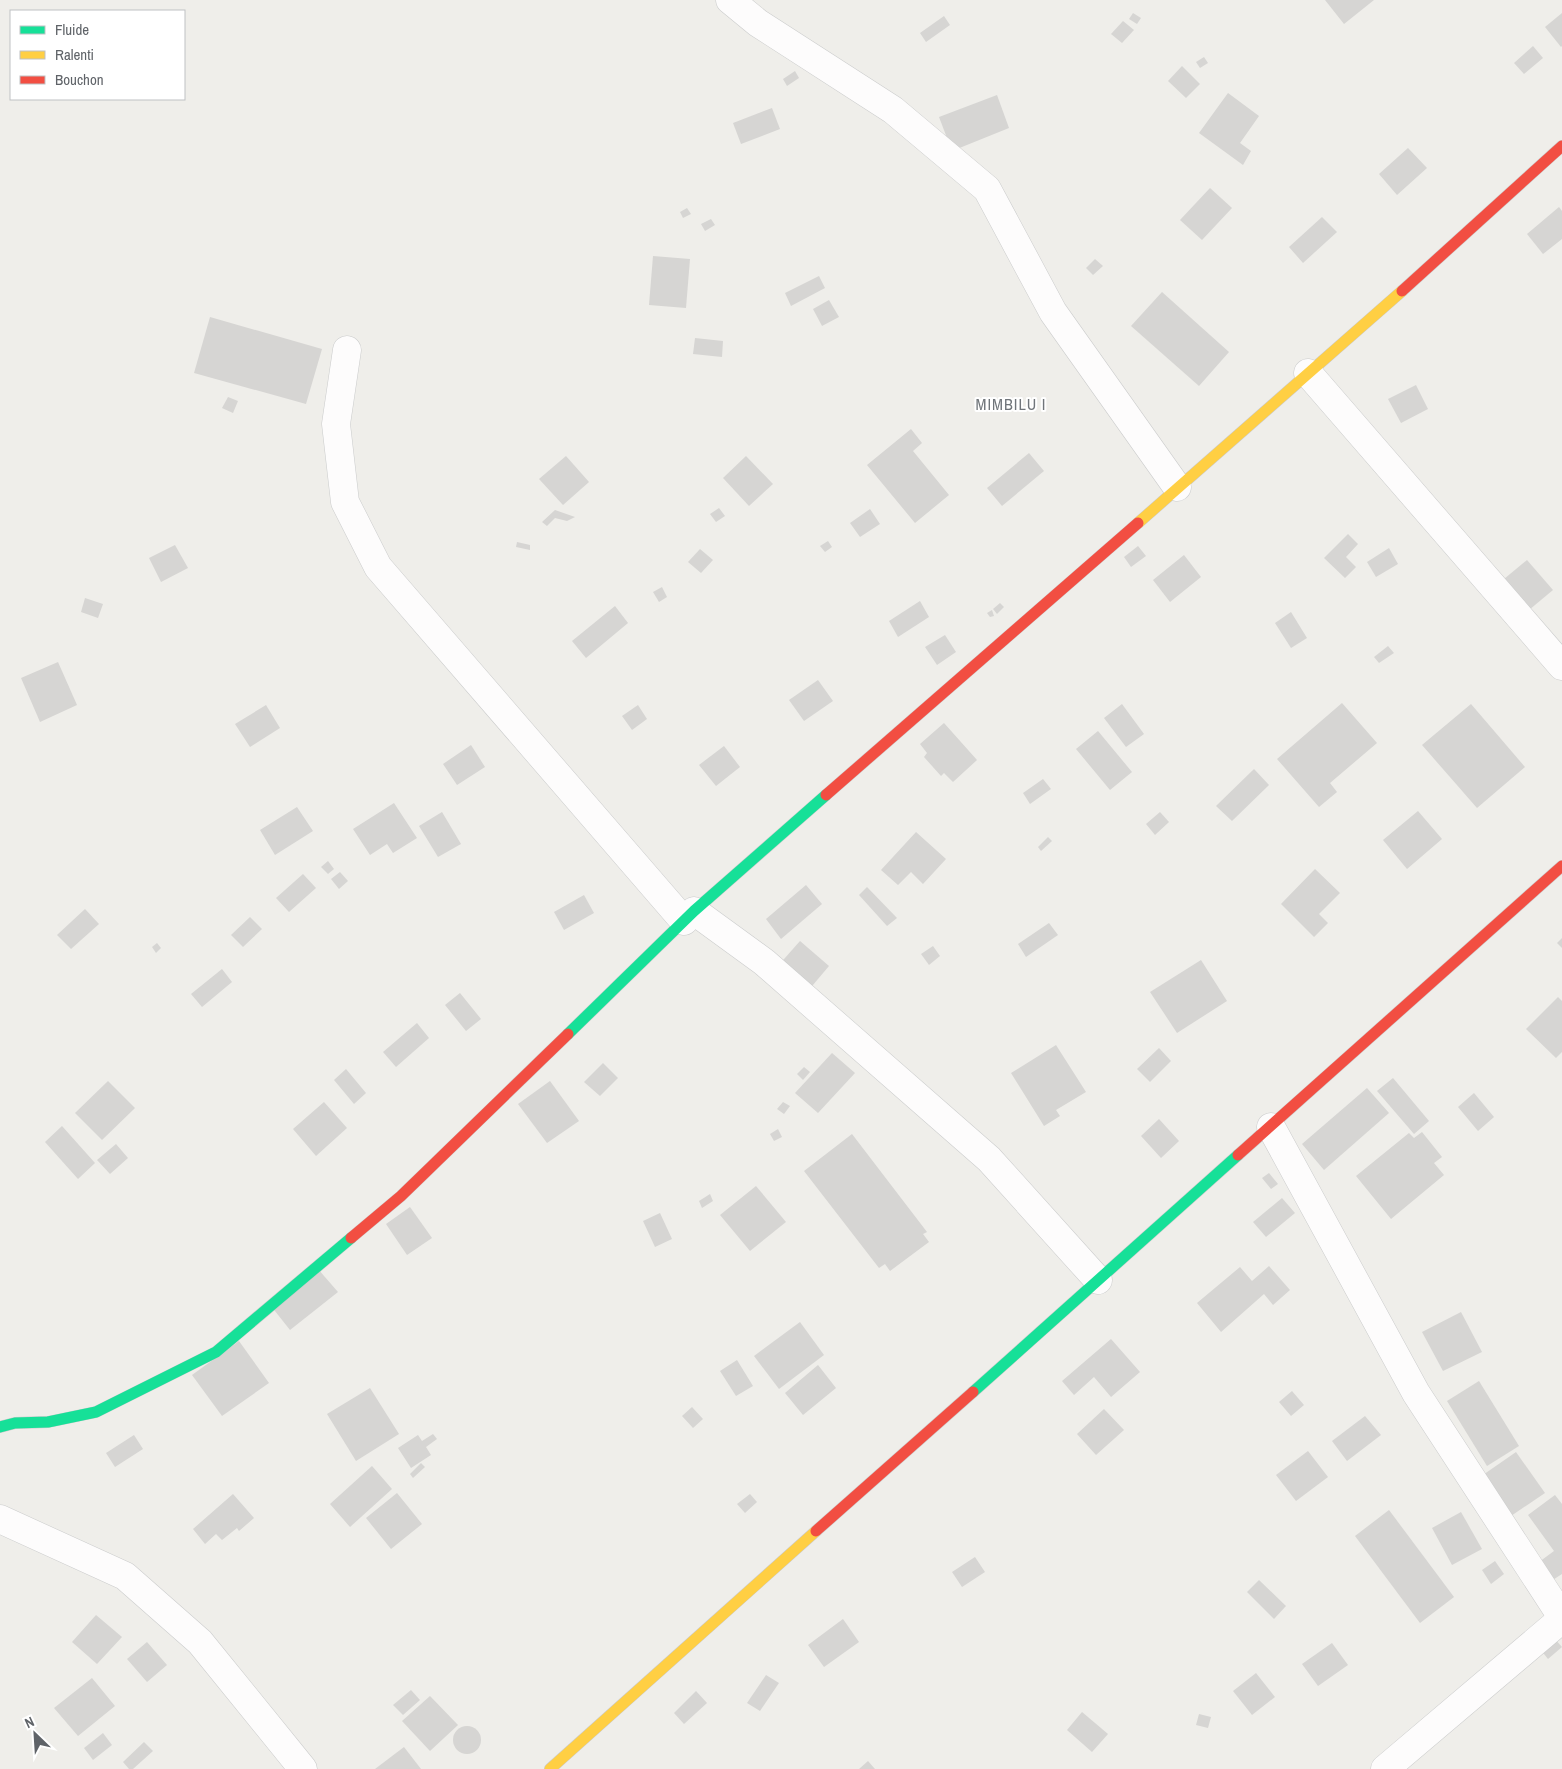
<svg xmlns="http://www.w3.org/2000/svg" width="1562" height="1769" font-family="'Archivo Narrow',sans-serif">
  <rect width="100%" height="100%" fill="#efeeea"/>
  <g fill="#d6d5d3">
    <polygon points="1325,0 1374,0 1344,24"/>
    <polygon points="1133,13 1141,18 1137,24 1129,19"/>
    <polygon points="1562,13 1562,46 1561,47 1545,27"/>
    <polygon points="944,16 950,25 926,42 920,33"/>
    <polygon points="1123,21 1134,30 1122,43 1111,34"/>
    <polygon points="1533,46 1543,58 1524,74 1514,63"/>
    <polygon points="1204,57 1208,63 1200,68 1196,62"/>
    <polygon points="1182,66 1200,84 1186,98 1168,81"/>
    <polygon points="795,71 799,78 787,86 783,79"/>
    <polygon points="1228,93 1259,116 1240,143 1251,151 1243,165 1199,133"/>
    <polygon points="997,95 1009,128 952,151 939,117"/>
    <polygon points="772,108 780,129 741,144 733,123"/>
    <polygon points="1408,148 1427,168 1397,195 1379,174"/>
    <polygon points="1210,188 1232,208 1202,240 1180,220"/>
    <polygon points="1559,207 1562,211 1562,239 1543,254 1527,234"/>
    <polygon points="687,208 691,214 683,218 680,212"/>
    <polygon points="1322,217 1337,232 1303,263 1289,247"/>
    <polygon points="711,219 715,225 705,231 701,224"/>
    <polygon points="653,256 690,259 686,308 649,305"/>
    <polygon points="1095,259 1103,266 1093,275 1086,268"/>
    <polygon points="819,276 825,288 791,306 785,293"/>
    <polygon points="1162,292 1229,352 1199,386 1131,326"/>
    <polygon points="829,300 839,317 822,326 813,309"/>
    <polygon points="210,317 322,349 306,404 194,373"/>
    <polygon points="695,338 723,341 722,357 693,354"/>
    <polygon points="1416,385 1428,409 1401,423 1388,399"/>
    <polygon points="228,397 238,401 233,413 222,408"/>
    <polygon points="911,429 922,443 913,451 949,495 915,523 867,465"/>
    <polygon points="1029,453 1044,471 1002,506 987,488"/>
    <polygon points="566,456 589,482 563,505 539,479"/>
    <polygon points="746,456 773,484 749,506 723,478"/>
    <polygon points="719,508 725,516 716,522 710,514"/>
    <polygon points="870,509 880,524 860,537 850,523"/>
    <polygon points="555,510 575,517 567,521 555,518 547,526 542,522"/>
    <polygon points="1348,534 1358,544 1346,557 1356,567 1345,578 1324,558"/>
    <polygon points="828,541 832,547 825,552 820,546"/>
    <polygon points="517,542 530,545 530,550 516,547"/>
    <polygon points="175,545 188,568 161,582 149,558"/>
    <polygon points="1138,546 1146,556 1131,567 1124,557"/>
    <polygon points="1389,548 1398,564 1376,577 1367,562"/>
    <polygon points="700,549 713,560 701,573 688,562"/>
    <polygon points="1184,555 1201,577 1170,602 1153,580"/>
    <polygon points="1527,560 1553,590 1529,610 1504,579"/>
    <polygon points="662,587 667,597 659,602 653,592"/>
    <polygon points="85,598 103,604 98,618 81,612"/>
    <polygon points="920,601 929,617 898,637 889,621"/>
    <polygon points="1000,603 1004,607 997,614 993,609"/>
    <polygon points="615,606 628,623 586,658 572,641"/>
    <polygon points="992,610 994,616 990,617 987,613"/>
    <polygon points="1291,612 1307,638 1291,648 1275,623"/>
    <polygon points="945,635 956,652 937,665 925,647"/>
    <polygon points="1388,646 1394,653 1379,663 1374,657"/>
    <polygon points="58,662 77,705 40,722 21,678"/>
    <polygon points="818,680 833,701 804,721 789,700"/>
    <polygon points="1342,703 1377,743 1330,783 1337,792 1319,807 1277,759"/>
    <polygon points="1122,704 1144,734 1126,747 1104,718"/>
    <polygon points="1471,704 1525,767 1477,808 1422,745"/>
    <polygon points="266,705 280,728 250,747 235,724"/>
    <polygon points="638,705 647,719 632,730 622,716"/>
    <polygon points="944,723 977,760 953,782 944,773 941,776 924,757 927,753 920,744"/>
    <polygon points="1098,731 1132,772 1110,790 1076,749"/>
    <polygon points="471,745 485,767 457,785 443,764"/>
    <polygon points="724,746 740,767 716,786 699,765"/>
    <polygon points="1254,769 1269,785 1232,821 1216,806"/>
    <polygon points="1043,779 1051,789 1030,804 1023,793"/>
    <polygon points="394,803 417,838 393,853 387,844 370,855 353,829"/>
    <polygon points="297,807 313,831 275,855 260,830"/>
    <polygon points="1418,811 1442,839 1407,869 1383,840"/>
    <polygon points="442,812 461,844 438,857 419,826"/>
    <polygon points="1160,812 1169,822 1155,835 1146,824"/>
    <polygon points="916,832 946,859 923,884 911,872 898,885 881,870"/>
    <polygon points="1048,837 1052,841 1041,851 1038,847"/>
    <polygon points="328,861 334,869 328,874 321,867"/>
    <polygon points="1315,869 1340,893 1319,914 1328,923 1314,937 1281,904"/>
    <polygon points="340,872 348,881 339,889 331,879"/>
    <polygon points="303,874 316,888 289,912 276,898"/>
    <polygon points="806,885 822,904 781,939 766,919"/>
    <polygon points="867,887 897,918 887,926 859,895"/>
    <polygon points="584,895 594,913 564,930 554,912"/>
    <polygon points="85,909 99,924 71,949 57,935"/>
    <polygon points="250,917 262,929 243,947 231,935"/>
    <polygon points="1049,923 1058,935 1026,957 1018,944"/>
    <polygon points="1562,938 1562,948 1557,943"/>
    <polygon points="800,941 829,966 807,992 777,967"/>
    <polygon points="157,943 161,948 156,953 152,947"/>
    <polygon points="933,946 940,956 929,965 921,954"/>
    <polygon points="1201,960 1227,1001 1177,1033 1150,992"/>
    <polygon points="222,969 232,982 202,1007 191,994"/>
    <polygon points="460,993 481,1019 466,1031 445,1005"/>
    <polygon points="1558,997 1562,1001 1562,1052 1556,1058 1526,1029"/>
    <polygon points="417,1023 429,1038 396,1067 383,1052"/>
    <polygon points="1056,1045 1086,1092 1056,1110 1060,1116 1044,1126 1011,1073"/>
    <polygon points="1159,1048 1171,1061 1150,1082 1137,1069"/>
    <polygon points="832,1053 855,1073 818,1113 795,1093"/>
    <polygon points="603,1063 618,1078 600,1096 584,1082"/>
    <polygon points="804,1067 810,1072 803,1080 797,1074"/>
    <polygon points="346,1069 366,1093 354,1104 334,1080"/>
    <polygon points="1393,1078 1429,1121 1414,1134 1377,1091"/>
    <polygon points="108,1081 135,1108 102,1140 75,1113"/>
    <polygon points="550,1081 579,1121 547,1143 518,1104"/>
    <polygon points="1367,1088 1389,1113 1324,1170 1302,1144"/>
    <polygon points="1474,1093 1494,1117 1478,1131 1458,1107"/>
    <polygon points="324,1102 347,1128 316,1156 293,1129"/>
    <polygon points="783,1102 790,1106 784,1114 777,1109"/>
    <polygon points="1159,1119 1179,1141 1161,1158 1141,1136"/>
    <polygon points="62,1126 95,1163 78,1179 45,1142"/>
    <polygon points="778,1129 782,1137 774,1141 770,1134"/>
    <polygon points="1422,1132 1442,1157 1434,1163 1444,1175 1391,1219 1356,1176 1409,1133 1414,1138"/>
    <polygon points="852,1134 927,1232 923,1234 929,1242 890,1271 885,1264 879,1268 804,1171"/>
    <polygon points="116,1144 128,1158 110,1174 97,1160"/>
    <polygon points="1269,1173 1278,1184 1271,1189 1262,1178"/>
    <polygon points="756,1186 786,1222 750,1251 720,1215"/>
    <polygon points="710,1194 713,1201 702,1208 699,1201"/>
    <polygon points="1282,1198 1295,1213 1266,1237 1253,1222"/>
    <polygon points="410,1207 432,1238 407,1255 386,1224"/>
    <polygon points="660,1213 672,1239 655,1247 643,1221"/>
    <polygon points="1269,1266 1290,1290 1273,1305 1264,1294 1221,1332 1197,1303 1240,1267 1252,1281"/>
    <polygon points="318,1269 338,1292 290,1330 271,1306"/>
    <polygon points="1461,1312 1482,1352 1443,1371 1422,1332"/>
    <polygon points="800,1322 824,1355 779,1389 754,1356"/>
    <polygon points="1111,1339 1140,1372 1111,1397 1094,1377 1074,1395 1062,1381"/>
    <polygon points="239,1341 269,1383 222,1416 192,1375"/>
    <polygon points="737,1360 753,1386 736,1396 720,1371"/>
    <polygon points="818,1365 836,1388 803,1415 785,1393"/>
    <polygon points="1479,1381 1519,1446 1487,1466 1447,1401"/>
    <polygon points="370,1388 399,1434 356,1461 327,1414"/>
    <polygon points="1292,1391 1304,1405 1291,1416 1279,1402"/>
    <polygon points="692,1407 703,1419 693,1428 682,1416"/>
    <polygon points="1104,1409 1124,1430 1096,1455 1077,1434"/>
    <polygon points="1365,1416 1381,1435 1347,1461 1332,1441"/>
    <polygon points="433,1434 437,1439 426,1447 431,1455 411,1468 398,1448 418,1435 422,1441"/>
    <polygon points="134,1435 143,1449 115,1467 106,1453"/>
    <polygon points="1308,1451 1328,1477 1296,1501 1276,1475"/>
    <polygon points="1516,1452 1545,1493 1508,1518 1480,1477"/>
    <polygon points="421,1463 425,1467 413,1478 410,1474"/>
    <polygon points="372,1466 392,1489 350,1527 330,1504"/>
    <polygon points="397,1493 422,1524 391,1549 366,1518"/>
    <polygon points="233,1494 254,1518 239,1531 237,1528 222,1540 216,1534 205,1544 193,1529"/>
    <polygon points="750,1494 757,1502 745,1513 737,1504"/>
    <polygon points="1555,1495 1562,1504 1562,1574 1548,1583 1535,1565 1554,1551 1528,1515"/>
    <polygon points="1389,1510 1454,1597 1420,1623 1355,1536"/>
    <polygon points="1461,1512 1482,1549 1452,1565 1432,1528"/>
    <polygon points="975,1557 985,1572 962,1587 952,1572"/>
    <polygon points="1495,1561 1504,1574 1491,1584 1482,1570"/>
    <polygon points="1259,1580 1286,1606 1274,1619 1247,1592"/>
    <polygon points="96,1615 122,1637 97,1664 72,1642"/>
    <polygon points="843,1619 859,1642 824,1667 808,1645"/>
    <polygon points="1554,1638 1562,1647 1548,1659 1540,1649"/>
    <polygon points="147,1642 167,1665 147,1682 127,1659"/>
    <polygon points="1332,1643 1348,1665 1318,1686 1302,1664"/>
    <polygon points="1256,1673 1275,1697 1252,1715 1233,1691"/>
    <polygon points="766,1675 779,1683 760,1711 747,1703"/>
    <polygon points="92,1678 115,1706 78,1736 54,1708"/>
    <polygon points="411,1690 420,1700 403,1715 393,1705"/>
    <polygon points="696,1691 707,1703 684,1724 674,1713"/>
    <polygon points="430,1696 458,1725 430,1751 402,1721"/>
    <polygon points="1082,1712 1108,1734 1092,1752 1067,1730"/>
    <polygon points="1199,1714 1211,1717 1208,1728 1196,1725"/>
    <circle cx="467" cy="1740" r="14"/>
    <polygon points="103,1733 112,1745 93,1760 84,1748"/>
    <polygon points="144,1742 153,1751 133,1769 129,1769 123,1762"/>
    <polygon points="404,1747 421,1769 375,1769"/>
    <polygon points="868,1761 875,1769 859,1769"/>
  </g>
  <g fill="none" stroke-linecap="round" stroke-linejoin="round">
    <g stroke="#cbcccc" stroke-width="29">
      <g id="street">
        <polyline points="730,0 758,23 893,110 987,189 1053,312 1177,487"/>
        <polyline points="347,350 336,424 345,502 378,567 684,921"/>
        <polyline points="1308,373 1562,666"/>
        <polyline points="694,911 764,962 989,1159 1098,1280"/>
        <polyline points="1271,1127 1416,1393 1562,1617"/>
        <polyline points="0,1519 125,1576 200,1642 303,1769"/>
        <polyline points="1385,1769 1562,1619"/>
      </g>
    </g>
    <g stroke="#cacacb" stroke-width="12">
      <g id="fast">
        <polyline points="568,1034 694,911 826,795"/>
        <polyline points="973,1392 1238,1155"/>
        <polyline points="0,1427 15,1423 48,1422 96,1412 216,1352 351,1238"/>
      </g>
    </g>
    <g stroke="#cacacb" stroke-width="12">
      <g id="slow">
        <polyline points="1138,523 1402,291"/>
        <polyline points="550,1769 816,1531"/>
      </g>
    </g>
    <g stroke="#cacacb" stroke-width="12">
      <g id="jam">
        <polyline points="1402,291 1562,146"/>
        <polyline points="826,795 1138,523"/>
        <polyline points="1238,1155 1562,866"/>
        <polyline points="351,1238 401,1196 568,1034"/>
        <polyline points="816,1531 973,1392"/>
      </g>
    </g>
    <use href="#street" stroke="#fdfcfc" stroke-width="28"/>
    <use href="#fast" stroke="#16e098" stroke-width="11"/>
    <use href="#slow" stroke="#ffcf43" stroke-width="11"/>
    <use href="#jam" stroke="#f24e42" stroke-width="11"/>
  </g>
  <g text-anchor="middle" stroke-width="4" stroke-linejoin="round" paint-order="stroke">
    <g font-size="16" letter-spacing="1" fill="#70757a" stroke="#fff">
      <text x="1011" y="410">MIMBILU I</text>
    </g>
  </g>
  <rect x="10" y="10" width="175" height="90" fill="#ffffff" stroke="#bfc1c3"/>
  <rect x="20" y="26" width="25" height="8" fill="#16e098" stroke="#bfc1c3"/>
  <text x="55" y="35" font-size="15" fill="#5f6368">Fluide</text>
  <rect x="20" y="51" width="25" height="8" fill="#ffcf43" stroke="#bfc1c3"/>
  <text x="55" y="60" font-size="15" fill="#5f6368">Ralenti</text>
  <rect x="20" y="76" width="25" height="8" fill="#f24e42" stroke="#bfc1c3"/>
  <text x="55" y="85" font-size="15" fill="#5f6368">Bouchon</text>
  <g transform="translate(35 1734) rotate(335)" stroke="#ffffff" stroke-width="4" paint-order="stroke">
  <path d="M0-4L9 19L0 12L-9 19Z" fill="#5f6368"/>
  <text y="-8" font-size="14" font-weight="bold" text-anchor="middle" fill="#5f6368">N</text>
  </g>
</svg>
